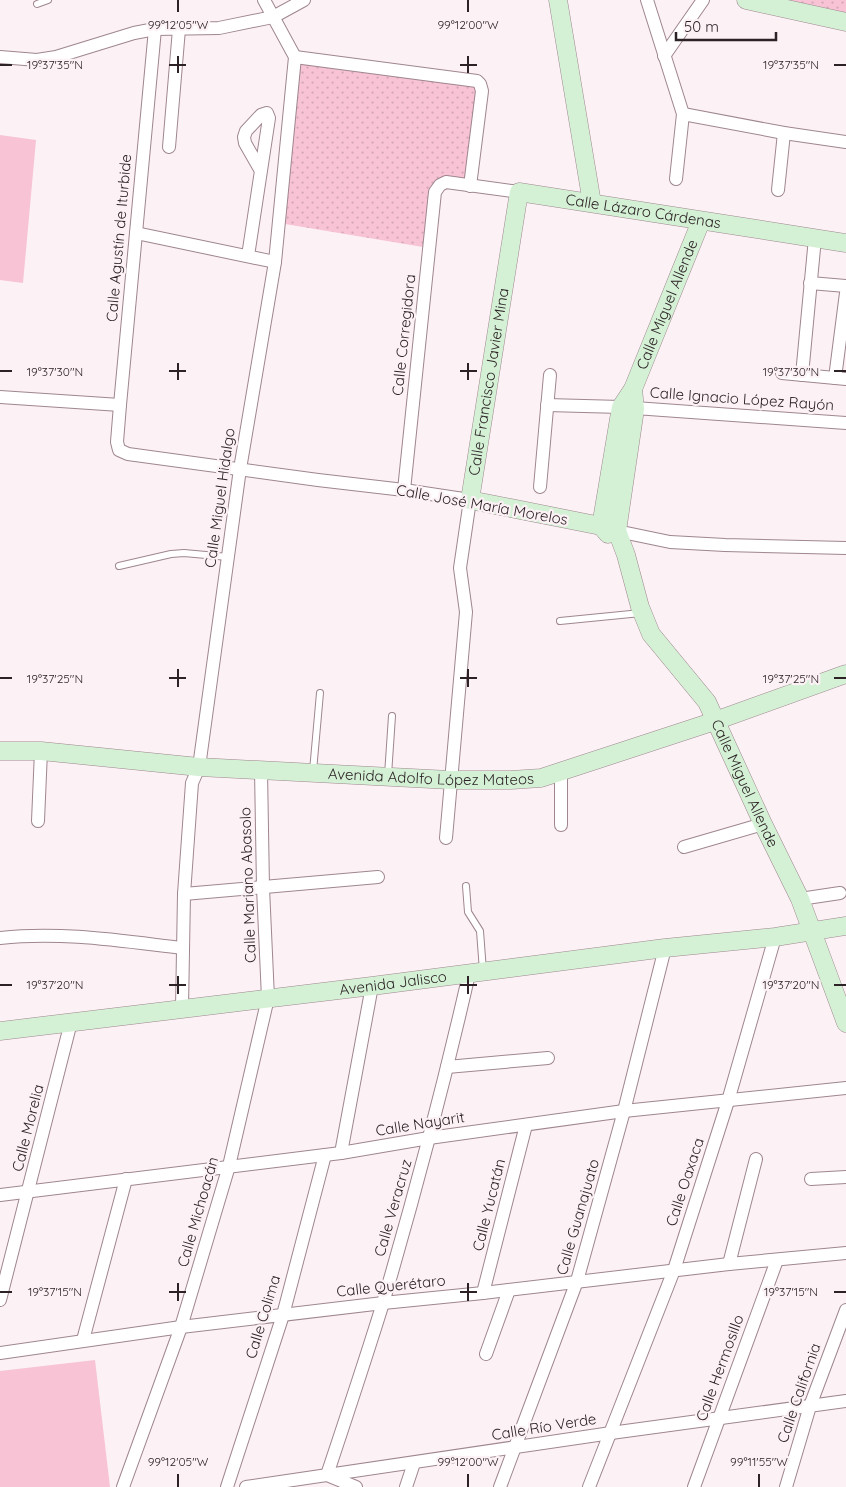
<svg xmlns="http://www.w3.org/2000/svg" width="846" height="1487" font-family="Quicksand,sans-serif">
  <defs>
    <pattern id="green-dots" width="8" height="8" patternUnits="userSpaceOnUse" patternTransform="scale(1.25)"><rect width="8" height="8" fill="#f7c3d5"/><path d="M2 2h.1M6 6h.1" fill="none" stroke="#d4a7b7" stroke-width="1.8" stroke-linecap="round"/></pattern>
  </defs>
  <rect width="100%" height="100%" fill="#fcf1f5"/>
  <g fill="url(#green-dots)">
    <polygon points="746,0 846,0 846,22"/>
    <polygon points="295,57 480,84 470,186 440,185 429,248 279,223"/>
  </g>
  <g fill="#f7c3d5">
    <polygon points="0,135 36,140 23,283 0,280"/>
    <polygon points="95,1360 110,1487 0,1487 0,1371"/>
  </g>
  <g fill="none" stroke-linecap="round" stroke-linejoin="round">
    <g stroke="#9f868f" stroke-width="8">
      <g id="lane">
        <polyline points="37,4 48,0"/>
        <polyline points="119,566 171,554 184,553 228,557"/>
        <polyline points="560,621 641,613"/>
        <polyline points="313,771 320,693"/>
        <polyline points="388,775 392,716"/>
        <polyline points="466,886 468,912 480,931 483,971"/>
      </g>
    </g>
    <g stroke="#9f868f" stroke-width="14">
      <g id="street">
        <polyline points="647,0 683,114 676,179"/>
        <polyline points="155,29 120,405 117,442 119,450 128,454 318,480 404,490 470,500 460,568 466,612 446,838"/>
        <polyline points="664,56 703,0"/>
        <polyline points="0,57 37,60 56,57 134,33 155,29 219,28 273,17 304,0"/>
        <polyline points="295,57 477,81 480,84 482,91 470,186"/>
        <polyline points="683,114 784,133 846,142"/>
        <polyline points="169,147 179,29"/>
        <polyline points="778,190 784,133"/>
        <polyline points="136,233 275,262"/>
        <polyline points="248,256 269,118 267,113 261,115 246,131 244,137 245,143 261,171"/>
        <polyline points="810,283 846,286"/>
        <polyline points="782,373 846,379"/>
        <polyline points="802,375 815,238"/>
        <polyline points="835,378 846,293"/>
        <polyline points="0,397 120,405"/>
        <polyline points="547,405 621,407 846,423"/>
        <polyline points="540,487 550,375"/>
        <polyline points="404,490 435,192 440,185 446,182 519,192"/>
        <polyline points="617,531 670,542 725,545 846,548"/>
        <polyline points="38,821 41,751"/>
        <polyline points="561,825 561,771"/>
        <polyline points="684,847 763,824"/>
        <polyline points="184,894 378,877"/>
        <polyline points="800,899 840,893"/>
        <path d="M0 938C61 931 122 941 182 948"/>
        <polyline points="182,1008 184,894 192,783 199,767 240,469 275,262 295,57 264,0"/>
        <polyline points="447,1067 548,1058"/>
        <polyline points="341,1153 372,986"/>
        <polyline points="811,1179 846,1177"/>
        <polyline points="0,1195 341,1153 429,1138 624,1111 846,1088"/>
        <polyline points="729,1264 756,1159"/>
        <polyline points="483,1293 526,1125"/>
        <polyline points="0,1300 71,1022"/>
        <polyline points="83,1340 126,1179"/>
        <polyline points="0,1353 181,1327 383,1303 483,1293 729,1264 846,1253"/>
        <polyline points="486,1354 509,1290"/>
        <polyline points="123,1487 181,1327 229,1166 268,998 263,888 261,770"/>
        <polyline points="227,1487 283,1315 325,1155"/>
        <polyline points="246,1487 611,1433 846,1401"/>
        <path d="M356 1487 327 1475C346 1418 365 1361 383 1303 415 1194 444 1084 469 974"/>
        <polyline points="406,1487 414,1463"/>
        <polyline points="500,1487 577,1281 624,1111 665,948"/>
        <polyline points="589,1487 674,1270 728,1101 775,937"/>
        <polyline points="694,1487 777,1260"/>
        <polyline points="786,1487 810,1406 846,1310"/>
      </g>
    </g>
    <g stroke="#9f868f" stroke-width="19">
      <g id="secondary">
        <polyline points="558,0 592,203"/>
        <polyline points="746,0 846,22"/>
        <path id="s1" d="M633 389 635 409 617 531 626 555 640 607 651 634 707 702 763 824 800 899 846 1023"/>
        <path id="s2" d="M617 531 601 526 470 500 519 192 846 243"/>
        <path id="s3" d="M608 534 601 526 621 407 633 389 701 221"/>
        <path id="s4" d="M0 751H41L199 767 450 780H511L541 778 715 721 846 674"/>
        <path id="s5" d="M0 1031 372 986 665 948 775 937 846 926"/>
      </g>
    </g>
    <use href="#lane" stroke="#fff" stroke-width="6"/>
    <use href="#street" stroke="#fff" stroke-width="12"/>
    <use href="#secondary" stroke="#d4f1d5" stroke-width="18"/>
  </g>
  <path fill="none" stroke="#2d2327" stroke-width="2" d="M178 0V12M468 0V12M178 56V73M468 56V73M0 65H12M169 65H186M460 65H477M834 65H846M178 363V380M468 363V380M0 371H12M169 371H186M460 371H477M834 371H846M178 669V687M468 669V687M0 678H12M169 678H186M460 678H477M834 678H846M178 976V994M468 976V994M0 985H12M169 985H186M460 985H477M834 985H846M178 1283V1301M468 1283V1301M0 1292H12M169 1292H186M460 1292H477M834 1292H846M178 1474V1487M468 1474V1487M759 1474V1487"/>
  <g text-anchor="middle" stroke-width="4.5" stroke-linejoin="round" paint-order="stroke">
    <g font-size="15" fill="#2d2327" stroke="#fcf1f5">
      <text dy="5" stroke="none"><textPath href="#s2" startOffset="588">Calle Lázaro Cárdenas</textPath></text>
      <text transform="translate(119 238) rotate(-85)" y="5">Calle Agustín de Iturbide</text>
      <text dy="5" stroke="none"><textPath href="#s3" startOffset="244">Calle Miguel Allende</textPath></text>
      <text transform="translate(404 335) rotate(-84)" y="5">Calle Corregidora</text>
      <text dy="5" stroke="none"><textPath href="#s2" startOffset="270">Calle Francisco Javier Mina</textPath></text>
      <text transform="translate(742 399) rotate(4)" y="5">Calle Ignacio López Rayón</text>
      <text transform="translate(220 498) rotate(-82)" y="5">Calle Miguel Hidalgo</text>
      <text transform="translate(482 505) rotate(10)" y="5">Calle José María Morelos</text>
      <text dy="5" stroke="none"><textPath href="#s4" startOffset="432">Avenida Adolfo López Mateos</textPath></text>
      <text dy="5" stroke="none"><textPath href="#s1" startOffset="430">Calle Miguel Allende</textPath></text>
      <text transform="translate(248 885) rotate(-92)" y="5">Calle Mariano Abasolo</text>
      <text dy="5" stroke="none"><textPath href="#s5" startOffset="396">Avenida Jalisco</textPath></text>
      <text transform="translate(420 1124) rotate(-9)" y="5">Calle Nayarit</text>
      <text transform="translate(28 1128) rotate(-76)" y="5">Calle Morelia</text>
      <text transform="translate(685 1182) rotate(-72)" y="5">Calle Oaxaca</text>
      <text transform="translate(489 1205) rotate(-76)" y="5">Calle Yucatán</text>
      <text transform="translate(393 1208) rotate(-74)" y="5">Calle Veracruz</text>
      <text transform="translate(198 1212) rotate(-74)" y="5">Calle Michoacán</text>
      <text transform="translate(578 1217) rotate(-74)" y="5">Calle Guanajuato</text>
      <text transform="translate(391 1286) rotate(-6)" y="5">Calle Querétaro</text>
      <text transform="translate(263 1317) rotate(-73)" y="5">Calle Colima</text>
      <text transform="translate(720 1368) rotate(-70)" y="5">Calle Hermosillo</text>
      <text transform="translate(799 1393) rotate(-71)" y="5">Calle California</text>
      <text transform="translate(544 1427) rotate(-9)" y="5">Calle Río Verde</text>
    </g>
  </g>
  <g font-size="12" text-anchor="middle" fill="#2d2327" stroke="#fcf1f5" stroke-width="4.5" stroke-linejoin="round" paint-order="stroke">
    <text x="178" y="29">99°12'05"W</text>
    <text x="468" y="29">99°12'00"W</text>
    <text x="55" y="69">19°37'35"N</text>
    <text x="791" y="69">19°37'35"N</text>
    <text x="55" y="376">19°37'30"N</text>
    <text x="791" y="376">19°37'30"N</text>
    <text x="55" y="683">19°37'25"N</text>
    <text x="791" y="683">19°37'25"N</text>
    <text x="55" y="989">19°37'20"N</text>
    <text x="791" y="989">19°37'20"N</text>
    <text x="55" y="1296">19°37'15"N</text>
    <text x="791" y="1296">19°37'15"N</text>
    <text x="178" y="1466">99°12'05"W</text>
    <text x="468" y="1466">99°12'00"W</text>
    <text x="759" y="1466">99°11'55"W</text>
  </g>
  <path d="M676 32v8h100v-8" fill="none" stroke="#2d2327" stroke-width="2.5"/>
  <text x="684" y="32" font-size="15" fill="#2d2327" stroke="#fcf1f5" stroke-width="4" paint-order="stroke">50 m</text>
</svg>
